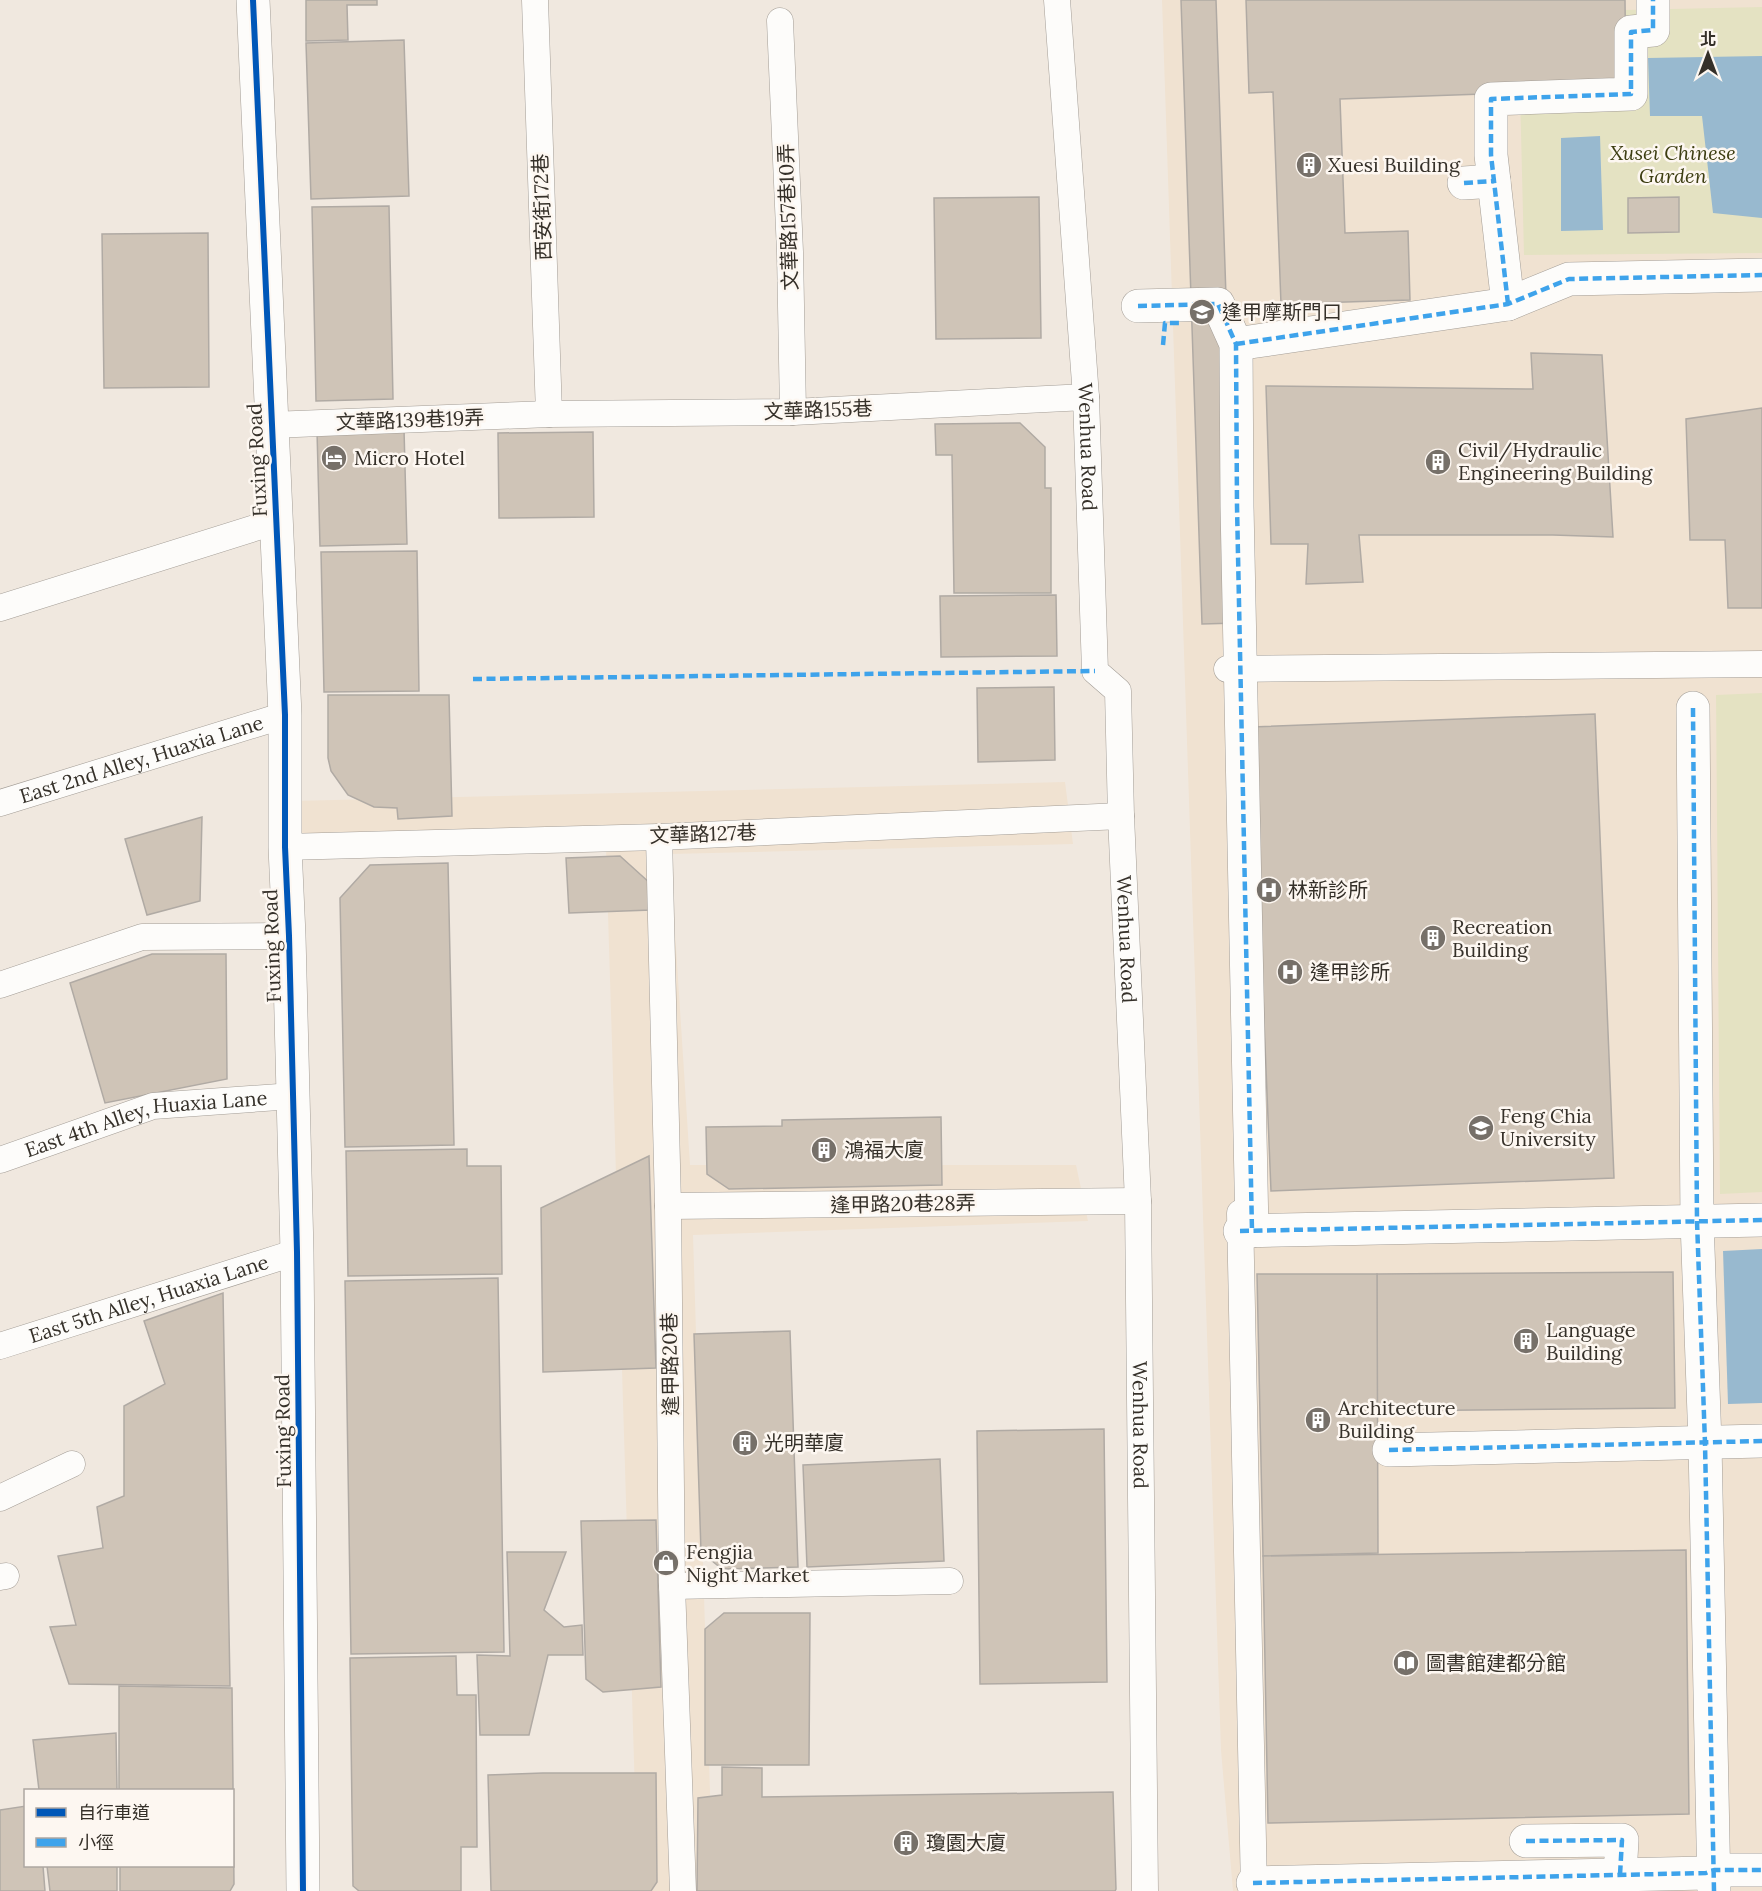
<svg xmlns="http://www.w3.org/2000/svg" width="1762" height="1891" font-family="Lora,'Noto Sans TC',serif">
  <rect width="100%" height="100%" fill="#f0e8df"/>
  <g fill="#f0e2d1">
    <polygon points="1162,0 1762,0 1762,1891 1233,1891 1221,1750"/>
    <polygon points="1065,782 1073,844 670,854 690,1165 1076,1165 1088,1221 693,1235 713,1891 638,1891 606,848 298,860 293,801"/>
  </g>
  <g fill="#e4e2c2">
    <polygon points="1762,7 1762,253 1524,255 1520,92 1626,65 1625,10"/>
    <polygon points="1762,693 1762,1192 1720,1194 1716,695"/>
  </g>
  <g fill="#98b9cf">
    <polygon points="1762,56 1762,218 1713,213 1702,116 1650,116 1648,58"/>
    <polygon points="1600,136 1603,230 1561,231 1561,138"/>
    <polygon points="1762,1249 1762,1403 1728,1404 1723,1251"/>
  </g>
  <g fill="#cfc4b7" stroke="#b0aaa4" stroke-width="1.5">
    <polygon points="306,0 377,0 377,5 347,5 348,40 306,41"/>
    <polygon points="1181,0 1216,0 1237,623 1202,624"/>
    <polygon points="1246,0 1625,0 1626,89 1340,99 1345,233 1408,231 1410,300 1281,304 1273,92 1249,93"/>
    <polygon points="404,40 409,196 311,199 306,43"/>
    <polygon points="1039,197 1041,338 936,339 934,198"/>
    <polygon points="1679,197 1679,232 1628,233 1628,198"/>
    <polygon points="389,206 393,399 316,401 312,207"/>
    <polygon points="208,233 209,387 104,388 102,234"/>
    <polygon points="1531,353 1602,355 1613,537 1553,535 1359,535 1363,582 1306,584 1308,544 1271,544 1266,386 1533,389"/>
    <polygon points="1762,408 1762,608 1728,608 1725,540 1690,540 1686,419"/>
    <polygon points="1020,423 1045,447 1045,488 1051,488 1051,593 954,593 952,455 936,455 935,424"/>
    <polygon points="404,429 407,544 320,546 317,431"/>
    <polygon points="593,432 594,517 499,518 498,433"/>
    <polygon points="417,551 419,691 324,692 321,552"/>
    <polygon points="1056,595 1057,656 941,657 940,596"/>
    <polygon points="1054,687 1055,760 978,762 977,688"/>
    <polygon points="328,695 449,695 452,816 398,819 397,808 374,807 348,795 331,771 328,758"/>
    <polygon points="1595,714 1614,1178 1271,1191 1252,727"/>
    <polygon points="202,817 200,901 147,915 125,839"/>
    <polygon points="620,856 651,884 651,910 569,913 566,858"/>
    <polygon points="448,863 454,1145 345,1147 340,898 370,865"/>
    <polygon points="152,954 226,954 227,1079 105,1103 70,983"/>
    <polygon points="941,1117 942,1185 729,1189 707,1174 706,1127 782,1126 782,1120"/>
    <polygon points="467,1149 467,1166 501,1166 502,1274 348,1276 346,1151"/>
    <polygon points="649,1156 656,1368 543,1372 541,1208"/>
    <polygon points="1673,1272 1675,1408 1377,1411 1377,1274"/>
    <polygon points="1257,1274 1377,1274 1378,1553 1263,1556"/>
    <polygon points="498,1278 504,1652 351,1654 345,1281"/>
    <polygon points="223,1293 230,1686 69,1684 50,1627 76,1625 58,1556 103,1548 97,1507 124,1496 124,1406 165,1384 144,1321"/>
    <polygon points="790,1331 798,1567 722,1569 701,1552 694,1334"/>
    <polygon points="1104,1429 1107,1682 980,1684 977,1431"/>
    <polygon points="940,1459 944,1561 807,1567 803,1465"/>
    <polygon points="656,1520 661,1687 603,1692 586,1679 581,1521"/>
    <polygon points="1686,1550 1689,1814 1268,1823 1263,1556"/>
    <polygon points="507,1552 566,1552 544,1610 564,1627 582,1625 583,1655 548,1655 529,1735 480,1735 477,1655 510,1656"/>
    <polygon points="724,1613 810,1613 809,1765 705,1765 705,1629"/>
    <polygon points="456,1656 457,1695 476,1695 477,1847 461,1847 461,1891 359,1891 353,1886 350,1658"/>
    <polygon points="119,1686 232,1688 234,1884 230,1891 120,1891 120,1866 232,1866 232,1790 119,1790"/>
    <polygon points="116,1733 117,1790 39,1790 33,1740"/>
    <polygon points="722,1767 762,1768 762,1797 1113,1792 1116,1889 1115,1891 697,1891 698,1798 722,1795"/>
    <polygon points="543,1773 656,1773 657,1882 651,1891 491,1891 488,1775"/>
    <polygon points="26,1806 26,1866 43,1866 45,1891 0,1891 0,1810"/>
    <polygon points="47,1866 117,1866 117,1891 50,1891"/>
  </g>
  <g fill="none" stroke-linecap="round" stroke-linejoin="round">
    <g stroke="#a39d96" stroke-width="27">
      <g id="lane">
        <polyline points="535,0 549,414"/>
        <path id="s1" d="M1057 0 1086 397 1095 671 1118 691 1121 816 1138 1201 1145 1891"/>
        <polyline points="780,21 790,252 793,412"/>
        <polyline points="271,425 549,414 793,412 1086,397"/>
        <polyline points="0,608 277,521"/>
        <polyline points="1227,669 1762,664"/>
        <path id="s2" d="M0 803 285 715"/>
        <polyline points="659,837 668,1206 672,1586 683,1891"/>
        <polyline points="285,847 659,837 1121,816"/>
        <polyline points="0,985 142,937 289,936"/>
        <path id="s3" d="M0 1160 153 1106 293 1096"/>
        <polyline points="668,1206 1138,1201"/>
        <polyline points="1240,1213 1254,1891"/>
        <path id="s4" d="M0 1346 297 1252"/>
        <polyline points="0,1498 72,1464"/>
        <polyline points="0,1577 6,1576"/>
        <polyline points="672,1586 950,1581"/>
      </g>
    </g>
    <g stroke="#a39d96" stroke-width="34">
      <g id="street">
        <polyline points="1464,183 1494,181"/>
        <polyline points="1508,304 1491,155 1491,99 1631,94 1631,32 1653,30 1653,0"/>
        <polyline points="1138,306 1218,304 1236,344 1237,506 1252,1231"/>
        <polyline points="1236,344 1508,304 1569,279 1762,275"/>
        <polyline points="1693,708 1697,1221 1705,1443 1714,1891"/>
        <polyline points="1240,1231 1762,1220"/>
        <polyline points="1389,1450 1762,1441"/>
        <polyline points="1526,1841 1622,1840 1620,1875"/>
        <polyline points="1253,1883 1706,1873 1714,1870 1762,1870"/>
      </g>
    </g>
    <g stroke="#a39d96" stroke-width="34">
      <polyline id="secondary" points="253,0 285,715 285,847 289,936 297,1252 303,1891"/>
    </g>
    <use href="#lane" stroke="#fdfcfa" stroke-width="26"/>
    <use href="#street" stroke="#fdfcfa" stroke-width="33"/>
    <use href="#secondary" stroke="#fdfcfa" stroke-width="33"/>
    <g stroke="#3ea3eb" stroke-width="4.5" stroke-dasharray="9 4.5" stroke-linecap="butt">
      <polyline points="1464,183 1494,181"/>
      <polyline points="1508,304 1491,155 1491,99 1631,94 1631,32 1653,30 1653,0"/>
      <polyline points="1138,306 1218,304 1236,344 1237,506 1252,1231"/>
      <polyline points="1236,344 1508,304 1569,279 1762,275"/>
      <polyline points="1163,345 1165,323 1179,323"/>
      <polyline points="473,679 1095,671"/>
      <polyline points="1693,708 1697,1221 1705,1443 1714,1891"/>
      <polyline points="1240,1231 1762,1220"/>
      <polyline points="1389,1450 1762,1441"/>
      <polyline points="1526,1841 1622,1840 1620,1875"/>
      <polyline points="1253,1883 1706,1873 1714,1870 1762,1870"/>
    </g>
    <g stroke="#fdf7f1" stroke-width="10">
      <polyline id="cycleway" points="253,0 285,715 285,847 289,936 297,1252 303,1891"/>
    </g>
    <use href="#cycleway" stroke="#0057b8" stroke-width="6"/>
  </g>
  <defs>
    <g id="building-disc" transform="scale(1.35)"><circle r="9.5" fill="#767069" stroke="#fdf7f1"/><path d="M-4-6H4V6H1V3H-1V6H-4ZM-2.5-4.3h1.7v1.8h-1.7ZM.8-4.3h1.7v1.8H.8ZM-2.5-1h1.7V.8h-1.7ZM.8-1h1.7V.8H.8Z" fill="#fff"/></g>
    <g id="university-disc" transform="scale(1.35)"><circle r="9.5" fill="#767069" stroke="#fdf7f1"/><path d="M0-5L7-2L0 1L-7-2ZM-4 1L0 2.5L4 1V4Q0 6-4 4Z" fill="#fff"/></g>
    <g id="hotel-disc" transform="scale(1.35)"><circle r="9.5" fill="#767069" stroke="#fdf7f1"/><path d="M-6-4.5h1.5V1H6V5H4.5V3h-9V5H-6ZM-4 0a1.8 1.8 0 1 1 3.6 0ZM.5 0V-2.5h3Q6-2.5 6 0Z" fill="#fff"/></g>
    <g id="hospital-disc" transform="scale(1.35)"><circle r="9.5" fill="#767069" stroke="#fdf7f1"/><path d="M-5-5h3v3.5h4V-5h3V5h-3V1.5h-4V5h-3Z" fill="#fff"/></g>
    <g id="shop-disc" transform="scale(1.35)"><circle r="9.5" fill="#767069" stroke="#fdf7f1"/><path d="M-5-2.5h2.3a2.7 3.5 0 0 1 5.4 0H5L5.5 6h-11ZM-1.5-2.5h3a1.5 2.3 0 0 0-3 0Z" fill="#fff"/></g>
    <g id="library-disc" transform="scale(1.35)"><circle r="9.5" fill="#767069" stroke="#fdf7f1"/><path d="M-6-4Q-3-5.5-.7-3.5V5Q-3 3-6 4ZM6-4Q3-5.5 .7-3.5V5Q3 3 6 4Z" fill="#fff"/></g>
  </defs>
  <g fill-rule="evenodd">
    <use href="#building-disc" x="1309" y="165"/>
    <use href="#university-disc" x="1202" y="312"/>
    <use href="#hotel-disc" x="334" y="458"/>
    <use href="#building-disc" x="1438" y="462"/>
    <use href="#hospital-disc" x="1269" y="890"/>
    <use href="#building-disc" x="1433" y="938"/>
    <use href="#hospital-disc" x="1290" y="972"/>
    <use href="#university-disc" x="1481" y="1128"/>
    <use href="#building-disc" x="824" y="1150"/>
    <use href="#building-disc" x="1526" y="1341"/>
    <use href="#building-disc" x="1318" y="1420"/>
    <use href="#building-disc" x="745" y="1443"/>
    <use href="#shop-disc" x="666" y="1563"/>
    <use href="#library-disc" x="1406" y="1663"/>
    <use href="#building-disc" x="906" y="1843"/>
  </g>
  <g text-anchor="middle" stroke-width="5" stroke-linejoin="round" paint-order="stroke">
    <g font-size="20" font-style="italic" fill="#3d3e12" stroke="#fdf7f1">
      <text x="1673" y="160">Xusei Chinese<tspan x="1673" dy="23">Garden</tspan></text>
    </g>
    <g font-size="20" fill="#353029" stroke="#fdf7f1" text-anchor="start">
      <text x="1328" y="172">Xuesi Building</text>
      <text x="1222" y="319">逢甲摩斯門口</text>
      <text x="1458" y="457">Civil/Hydraulic<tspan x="1458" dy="23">Engineering Building</tspan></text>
      <text x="354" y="465">Micro Hotel</text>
      <text x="1288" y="897">林新診所</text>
      <text x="1452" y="934">Recreation<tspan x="1452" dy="23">Building</tspan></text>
      <text x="1310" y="979">逢甲診所</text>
      <text x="1500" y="1123">Feng Chia<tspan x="1500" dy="23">University</tspan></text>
      <text x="844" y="1157">鴻福大廈</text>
      <text x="1546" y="1337">Language<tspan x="1546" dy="23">Building</tspan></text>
      <text x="1338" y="1415">Architecture<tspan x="1338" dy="23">Building</tspan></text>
      <text x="764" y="1450">光明華廈</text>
      <text x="686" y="1559">Fengjia<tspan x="686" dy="23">Night Market</tspan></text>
      <text x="1426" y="1670">圖書館建都分館</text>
      <text x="926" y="1850">瓊園大廈</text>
    </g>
    <g font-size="20" fill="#353029" stroke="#fdf7f1">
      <text transform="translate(542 207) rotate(-92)" y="7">西安街172巷</text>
      <text transform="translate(788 217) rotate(-92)" y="7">文華路157巷10弄</text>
      <text transform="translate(818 410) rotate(-2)" y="7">文華路155巷</text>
      <text transform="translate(410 420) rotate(-2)" y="7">文華路139巷19弄</text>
      <text dy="7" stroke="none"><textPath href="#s1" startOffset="448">Wenhua Road</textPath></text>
      <text transform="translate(257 460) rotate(-93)" y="7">Fuxing Road</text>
      <text dy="7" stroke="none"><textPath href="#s2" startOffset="148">East 2nd Alley, Huaxia Lane</textPath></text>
      <text transform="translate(703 834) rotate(-2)" y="7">文華路127巷</text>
      <text dy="7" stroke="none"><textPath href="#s1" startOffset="951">Wenhua Road</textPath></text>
      <text transform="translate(272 946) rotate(-92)" y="7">Fuxing Road</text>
      <text dy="7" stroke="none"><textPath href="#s3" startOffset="152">East 4th Alley, Huaxia Lane</textPath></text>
      <text transform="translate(903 1204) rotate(-1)" y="7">逢甲路20巷28弄</text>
      <text dy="7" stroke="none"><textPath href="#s4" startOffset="156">East 5th Alley, Huaxia Lane</textPath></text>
      <text transform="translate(670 1364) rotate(-91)" y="7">逢甲路20巷</text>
      <text dy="7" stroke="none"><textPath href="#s1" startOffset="1437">Wenhua Road</textPath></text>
      <text transform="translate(283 1431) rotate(-91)" y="7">Fuxing Road</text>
    </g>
  </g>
  <rect x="24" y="1789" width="210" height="78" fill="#fdf7f1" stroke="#ada7a1" stroke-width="1.5"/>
  <rect x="36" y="1808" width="30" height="9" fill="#0057b8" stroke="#ada7a1" stroke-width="1.5"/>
  <text x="78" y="1819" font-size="18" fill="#353029">自行車道</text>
  <rect x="36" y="1838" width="30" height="9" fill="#3ea3eb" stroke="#ada7a1" stroke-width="1.5"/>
  <text x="78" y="1849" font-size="18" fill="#353029">小徑</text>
  <g transform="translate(1708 54)" stroke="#fdf7f1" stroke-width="4.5" paint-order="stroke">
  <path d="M0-4.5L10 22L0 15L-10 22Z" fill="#353029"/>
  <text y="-9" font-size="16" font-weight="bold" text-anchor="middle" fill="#353029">北</text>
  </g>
</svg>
